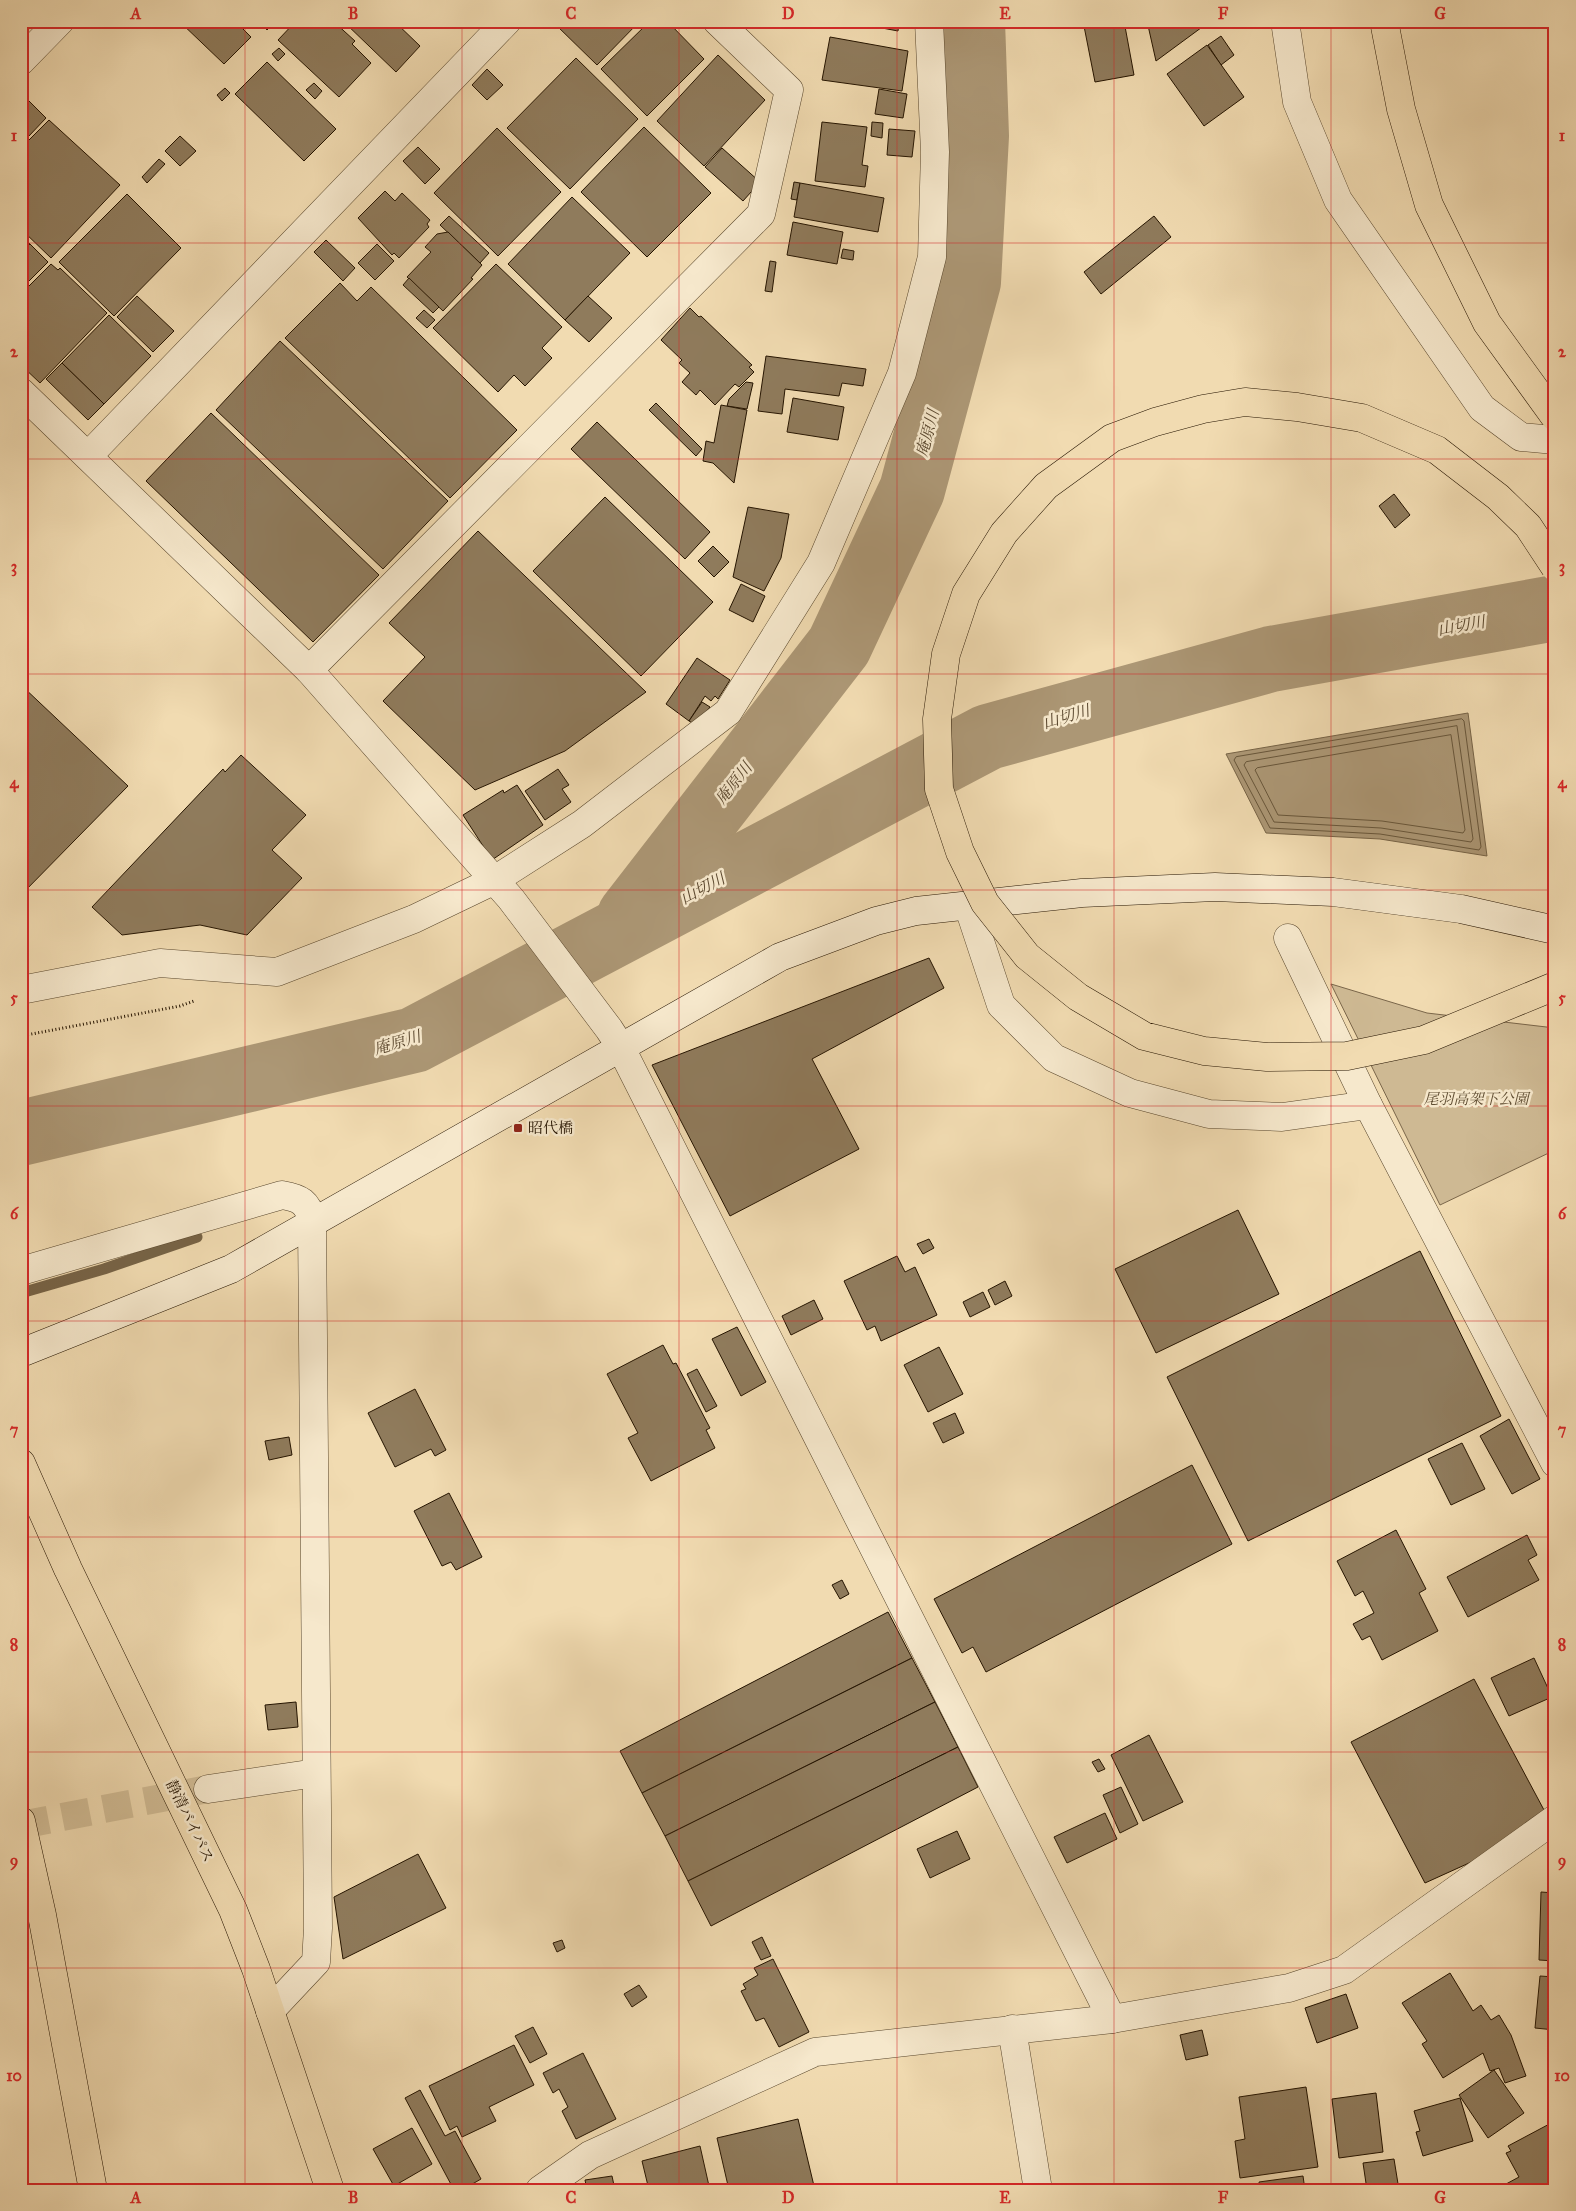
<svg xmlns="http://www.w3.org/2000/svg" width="1576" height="2211" font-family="'IM FELL Great Primer','Noto Serif JP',serif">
  <rect width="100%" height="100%" fill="#f1dbb1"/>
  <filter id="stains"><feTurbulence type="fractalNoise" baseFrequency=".004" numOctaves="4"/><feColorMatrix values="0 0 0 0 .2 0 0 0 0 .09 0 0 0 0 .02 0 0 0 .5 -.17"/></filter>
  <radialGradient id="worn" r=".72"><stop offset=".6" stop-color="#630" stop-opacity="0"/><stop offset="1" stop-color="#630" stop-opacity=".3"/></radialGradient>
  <polygon fill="#ceb993" stroke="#7a664a" points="1331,984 1427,1013 1555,1028 1555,1150 1440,1205"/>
  <polygon fill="#ac9775" stroke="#766346" points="1468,713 1487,856 1380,839 1266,833 1226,754"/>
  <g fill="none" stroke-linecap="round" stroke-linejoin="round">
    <g stroke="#68563a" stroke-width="1">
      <polygon points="1462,719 1464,721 1481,847 1479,850 1380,834 1270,828 1234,760 1236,757"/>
      <polygon points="1457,726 1473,839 1471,842 1381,828 1274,822 1244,765 1246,762"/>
      <polygon points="1451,735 1465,830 1463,833 1382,821 1278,815 1255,770 1257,768"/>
    </g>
    <polyline stroke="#766346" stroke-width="11" points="21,1293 104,1269 197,1237"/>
    <g stroke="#ac9775" stroke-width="66">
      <polyline points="630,916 839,646 912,490 968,282 976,136 972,21"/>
      <polyline points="21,1133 414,1040 988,737 1271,659 1555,608"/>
    </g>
  </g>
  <g fill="#8f7b5c" stroke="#251400">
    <polygon points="179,21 235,21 251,37 224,64"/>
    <polygon points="259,21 276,21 267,30"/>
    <polygon points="296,21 333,21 355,41 352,44 371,63 339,97 278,40"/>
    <polygon points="343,21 394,21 420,46 396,72"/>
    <polygon points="558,21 640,21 597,65 555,24"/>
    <polygon points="650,21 667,21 704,59 647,116 601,69"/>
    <polygon points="845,21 899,21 898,31"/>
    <polygon points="1083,21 1124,21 1134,75 1095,82"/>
    <polygon points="1147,21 1208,21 1209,22 1156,61"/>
    <polygon points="1221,36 1234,55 1221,65 1208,45"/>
    <polygon points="830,37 908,51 902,91 822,80"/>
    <polygon points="1207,45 1244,97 1204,126 1167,74"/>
    <polygon points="279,48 285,54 278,61 272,54"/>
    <polygon points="718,55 765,100 704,166 657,121"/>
    <polygon points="576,58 638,119 570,189 507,128"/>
    <polygon points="267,62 336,129 304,161 235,94"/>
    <polygon points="487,69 503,85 487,100 472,85"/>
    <polygon points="314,83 322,91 315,99 306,90"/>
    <polygon points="225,88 230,93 222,101 217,95"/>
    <polygon points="879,89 907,94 903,118 875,114"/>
    <polygon points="23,95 46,118 28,137 21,131"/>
    <polygon points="49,120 120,185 51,258 21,229 21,135 28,141"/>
    <polygon points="822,122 867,127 862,165 868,166 865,187 815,181"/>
    <polygon points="872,122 883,123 882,138 871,136"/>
    <polygon points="644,127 711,193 647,257 581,192"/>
    <polygon points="497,128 561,192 498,256 434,193"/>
    <polygon points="889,129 915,131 912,157 887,155"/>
    <polygon points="180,136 196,151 180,166 165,151"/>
    <polygon points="418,147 440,169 425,184 403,161"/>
    <polygon points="722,148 760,182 743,201 705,167"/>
    <polygon points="159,159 165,164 147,183 142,177"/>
    <polygon points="794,182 800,183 797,200 791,199"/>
    <polygon points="800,183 884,198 878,232 794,217"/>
    <polygon points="385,191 395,201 402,193 430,220 427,224 429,227 399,258 394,253 392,255 358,218"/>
    <polygon points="127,194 181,248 114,316 59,262"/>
    <polygon points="572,197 630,253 565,320 508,264"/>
    <polygon points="449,216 489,253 480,263 440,225"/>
    <polygon points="1154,216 1171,237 1101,294 1084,272"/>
    <polygon points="793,222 843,232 837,264 787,255"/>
    <polygon points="448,232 482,265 471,278 473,279 443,311 407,277 431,252 425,247 437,234"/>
    <polygon points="21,236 30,244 21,252"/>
    <polygon points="326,240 355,268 343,281 314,252"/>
    <polygon points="30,244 48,262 21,289 21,252"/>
    <polygon points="377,244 394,261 375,280 358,263"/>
    <polygon points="843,249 854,251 853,260 841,258"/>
    <polygon points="770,261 776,262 772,292 765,291"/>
    <polygon points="51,264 58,270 60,268 107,313 40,383 21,365 21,294"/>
    <polygon points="496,264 562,327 542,348 552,358 525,386 514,375 498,392 433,328"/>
    <polygon points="409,278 439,307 433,313 403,285"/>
    <polygon points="340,283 357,301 371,287 517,430 450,498 285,338"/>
    <polygon points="137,296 174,331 153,352 117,317"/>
    <polygon points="588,296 612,318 589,342 565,320"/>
    <polygon points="690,308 699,317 701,316 752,365 749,367 754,372 739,387 735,384 715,405 700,390 696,395 682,382 690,373 679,363 682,360 661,340"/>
    <polygon points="424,310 435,320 427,328 416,318"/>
    <polygon points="109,315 151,356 104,404 62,363"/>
    <polygon points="280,341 448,501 383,569 216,410"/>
    <polygon points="766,356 866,369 863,386 842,383 839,396 785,389 782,414 758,411"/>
    <polygon points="62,363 104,404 88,420 46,379"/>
    <polygon points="746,382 753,383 747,409 727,406 729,399"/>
    <polygon points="793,398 844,407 838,440 787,432"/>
    <polygon points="656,403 702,449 696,456 649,410"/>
    <polygon points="721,405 747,410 734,483 713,463 703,461 706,441 714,443"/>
    <polygon points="211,413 379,575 313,642 146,481"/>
    <polygon points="597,422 710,532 685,559 571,449"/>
    <polygon points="1394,494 1410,515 1395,528 1379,506"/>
    <polygon points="605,497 713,602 641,676 533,571"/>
    <polygon points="748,507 789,514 781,558 764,591 733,577"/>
    <polygon points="478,531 646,692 565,751 475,790 383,701 425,657 389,623"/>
    <polygon points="713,546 729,562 714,577 698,561"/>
    <polygon points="741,584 765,596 753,622 729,610"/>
    <polygon points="697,658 730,680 718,699 715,696 711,701 705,696 689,721 666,704"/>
    <polygon points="21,685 128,786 21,895"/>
    <polygon points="702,702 710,707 696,725 689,721"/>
    <polygon points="241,755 306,815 272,850 302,878 247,935 200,925 122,935 92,907 223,769 225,772"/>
    <polygon points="558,769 569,785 562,789 571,802 545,820 525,791"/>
    <polygon points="517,785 543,825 489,862 485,849 463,815 503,790 504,793"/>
    <polygon points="929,958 944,988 812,1059 859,1149 730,1216 652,1065"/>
    <polygon points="1238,1210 1279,1294 1156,1353 1115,1269"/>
    <polygon points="929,1239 934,1248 923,1254 917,1244"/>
    <polygon points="1420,1251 1501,1416 1248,1541 1167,1377"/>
    <polygon points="897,1256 905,1272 915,1267 937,1315 881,1341 875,1326 867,1330 844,1281"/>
    <polygon points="1005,1281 1012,1296 995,1305 988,1290"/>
    <polygon points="983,1292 990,1307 970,1317 963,1302"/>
    <polygon points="814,1300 823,1319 791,1335 782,1316"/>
    <polygon points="737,1327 766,1382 741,1396 712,1339"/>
    <polygon points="663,1345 673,1364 676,1363 710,1428 706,1430 715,1448 651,1481 628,1438 638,1433 607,1374"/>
    <polygon points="939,1347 963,1394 928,1412 904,1365"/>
    <polygon points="697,1369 717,1406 706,1412 687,1374"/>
    <polygon points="415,1389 446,1450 435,1456 431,1449 395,1467 368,1413"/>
    <polygon points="955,1413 964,1433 943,1443 933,1423"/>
    <polygon points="1509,1419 1540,1479 1512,1494 1480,1436"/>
    <polygon points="289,1437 292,1455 269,1460 265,1441"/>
    <polygon points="1462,1443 1485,1489 1451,1505 1428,1459"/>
    <polygon points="1192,1465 1232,1544 986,1672 973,1647 962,1653 934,1599"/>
    <polygon points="449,1493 482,1557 456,1570 451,1562 442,1566 414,1511"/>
    <polygon points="1396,1530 1426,1589 1419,1593 1438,1631 1382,1660 1370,1636 1362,1640 1353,1624 1374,1613 1363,1591 1355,1596 1337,1561"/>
    <polygon points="1527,1535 1537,1555 1528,1560 1539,1580 1468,1617 1447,1577"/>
    <polygon points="842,1580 849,1594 840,1599 832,1585"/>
    <polygon points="888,1612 912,1658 642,1793 620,1751"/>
    <polygon points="912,1658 935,1702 665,1836 642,1793"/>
    <polygon points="1534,1658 1552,1697 1509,1716 1491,1678"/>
    <polygon points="1474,1679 1544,1810 1500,1849 1425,1883 1351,1742"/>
    <polygon points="296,1702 298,1727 268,1730 265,1705"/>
    <polygon points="935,1702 958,1747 688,1881 665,1836"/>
    <polygon points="1149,1735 1183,1802 1143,1821 1111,1755"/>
    <polygon points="958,1747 978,1787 711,1926 688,1881"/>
    <polygon points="1099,1759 1105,1769 1098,1772 1092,1762"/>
    <polygon points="1121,1787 1138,1824 1120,1833 1103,1795"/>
    <polygon points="1105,1813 1117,1839 1067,1863 1054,1837"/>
    <polygon points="957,1831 970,1859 930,1878 917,1849"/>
    <polygon points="418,1854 446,1908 343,1959 334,1897"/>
    <polygon points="1541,1892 1555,1893 1555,1961 1539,1960"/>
    <polygon points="762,1937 771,1956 761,1960 752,1942"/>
    <polygon points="562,1940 565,1948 557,1952 553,1943"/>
    <polygon points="773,1959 809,2032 779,2047 764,2018 756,2021 741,1991 746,1989 743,1984 758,1975 754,1968"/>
    <polygon points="1450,1973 1473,2011 1481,2005 1491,2020 1499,2015 1511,2035 1526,2076 1505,2083 1499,2068 1490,2071 1483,2053 1443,2078 1422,2044 1427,2041 1402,2003"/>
    <polygon points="1540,1976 1555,1977 1555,2030 1535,2028"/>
    <polygon points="639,1985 647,1997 632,2007 624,1994"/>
    <polygon points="1346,1994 1358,2028 1317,2043 1305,2008"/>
    <polygon points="533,2027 547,2054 530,2063 515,2036"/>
    <polygon points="1202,2030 1208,2055 1186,2060 1180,2035"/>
    <polygon points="514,2045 534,2085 489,2107 496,2121 462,2137 457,2126 450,2130 429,2086"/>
    <polygon points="583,2053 616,2119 576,2139 562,2111 568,2107 559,2089 553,2093 543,2073"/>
    <polygon points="1494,2070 1524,2113 1488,2138 1459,2095"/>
    <polygon points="1306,2087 1318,2167 1240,2178 1235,2141 1245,2139 1239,2097"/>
    <polygon points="420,2090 445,2136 455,2131 481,2179 462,2190 454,2190 405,2098"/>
    <polygon points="1376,2093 1383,2152 1339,2158 1332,2099"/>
    <polygon points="1460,2098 1473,2141 1423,2156 1416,2132 1420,2131 1414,2111"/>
    <polygon points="798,2119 814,2186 797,2190 729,2190 717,2138"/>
    <polygon points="1555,2121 1555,2190 1495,2190 1519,2177 1506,2153 1511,2151 1508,2146"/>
    <polygon points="412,2128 432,2164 394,2186 373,2149"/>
    <polygon points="700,2146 709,2186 694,2190 649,2190 642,2161"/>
    <polygon points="1394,2159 1399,2190 1367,2190 1363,2163"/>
    <polygon points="612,2176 615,2190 587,2190 585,2180"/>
    <polygon points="1303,2176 1305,2190 1260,2190 1259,2182"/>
  </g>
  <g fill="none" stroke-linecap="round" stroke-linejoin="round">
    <polyline stroke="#d2bd96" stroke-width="28" stroke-dasharray="28 14" stroke-linecap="butt" points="21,1825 208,1789"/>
    <g stroke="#58462c" stroke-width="29">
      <g id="street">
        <polyline points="1285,21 1297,102 1338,200 1482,408 1521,437 1555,440"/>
        <polyline points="21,61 60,21"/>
        <polyline points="21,392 309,670 511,899 609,1029 620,1046 1112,2019"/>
        <polyline points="88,456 507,21"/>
        <polyline points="309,670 761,214 789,90 717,21"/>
        <polyline points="968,905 1001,1005 1054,1058 1130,1093 1209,1114 1282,1117 1368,1105 1555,1463"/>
        <polyline points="1288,938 1368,1105"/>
        <polyline points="21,990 160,963 277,972 414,919 493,881 582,824 728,712 821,563 902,373 932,257 935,152 929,21"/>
        <path d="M21 1271 282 1195C300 1198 308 1202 312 1221L318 1928 316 1962 270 2011"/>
        <polyline points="208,1789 316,1773"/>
        <polyline points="1012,2029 1038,2190"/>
        <polyline points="540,2190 590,2155 815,2052 1112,2019 1289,1988 1344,1970 1555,1819"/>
      </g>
    </g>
    <g stroke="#251400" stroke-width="29">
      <polyline id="secondary" points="21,1353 231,1269 780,957 876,921 916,911 1082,893 1215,887 1333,892 1461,909 1555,930"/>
    </g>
    <g stroke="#251400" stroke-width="29">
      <g id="highway">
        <polyline points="1384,21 1401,109 1429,205 1487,323 1555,417"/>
        <polyline points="21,1463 68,1569 233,1910 256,1969 330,2190"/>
        <polyline points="21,1821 42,1915 93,2190"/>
      </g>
    </g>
    <polyline stroke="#251400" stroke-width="3" stroke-dasharray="1 2.5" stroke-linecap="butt" points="21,1036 180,1006 194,1001"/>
    <use href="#street" stroke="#f6e8cc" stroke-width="28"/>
    <use href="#secondary" stroke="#f6e8cc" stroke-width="28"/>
    <use href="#highway" stroke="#f1dbb1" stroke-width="28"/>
    <g stroke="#251400" stroke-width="29" stroke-linecap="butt">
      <polyline id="highway-bridge" points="1555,567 1528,526 1498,497 1437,450 1362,418 1297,407 1245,402 1203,409 1155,422 1112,438 1046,486 1004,533 966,594 946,654 937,719 939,789 960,852 985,903 1027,956 1078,997 1144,1036 1204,1051 1267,1057 1347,1056 1424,1040 1555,986"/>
    </g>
    <use href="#highway-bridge" stroke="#f1dbb1" stroke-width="28"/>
  </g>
  <path fill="none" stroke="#d62828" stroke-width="1" stroke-opacity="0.55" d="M245 21V2190M462 21V2190M679 21V2190M897 21V2190M1114 21V2190M1331 21V2190M21 243H1555M21 459H1555M21 674H1555M21 890H1555M21 1106H1555M21 1321H1555M21 1537H1555M21 1752H1555M21 1968H1555"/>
  <rect fill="#8f2418" stroke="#f6e8cc" stroke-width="2" x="513" y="1123" width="10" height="10" rx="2.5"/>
  <g text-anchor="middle" stroke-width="5" stroke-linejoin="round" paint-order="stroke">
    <g font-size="15" font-style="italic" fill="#604e33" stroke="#f6e8cc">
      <text x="1476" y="1104">尾羽高架下公園</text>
    </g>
    <g font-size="15" fill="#251400" stroke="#f6e8cc" text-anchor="start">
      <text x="528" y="1133">昭代橋</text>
    </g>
    <g font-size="15" fill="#251400" stroke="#f6e8cc">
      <text transform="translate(190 1821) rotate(64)" y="5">静清バイパス</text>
    </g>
    <g font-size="16" font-style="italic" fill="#5b482f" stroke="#f6e8cc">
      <text transform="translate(927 433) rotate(-75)" y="6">庵原川</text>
      <text transform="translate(1461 625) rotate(-10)" y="6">山切川</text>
      <text transform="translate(1066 716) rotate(-16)" y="6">山切川</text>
      <text transform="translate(733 783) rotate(-52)" y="6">庵原川</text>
      <text transform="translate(702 888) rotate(-28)" y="6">山切川</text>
      <text transform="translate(397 1042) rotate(-17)" y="6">庵原川</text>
    </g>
  </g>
  <rect width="1576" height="2211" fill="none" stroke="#f1dbb1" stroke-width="55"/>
  <rect x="28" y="28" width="1520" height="2156" fill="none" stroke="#d62828" stroke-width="2"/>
  <g font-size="16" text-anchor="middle" font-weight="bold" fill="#d62828">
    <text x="136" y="19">A</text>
    <text x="353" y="19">B</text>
    <text x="571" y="19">C</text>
    <text x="788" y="19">D</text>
    <text x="1005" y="19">E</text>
    <text x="1223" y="19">F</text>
    <text x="1440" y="19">G</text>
    <text x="14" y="141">1</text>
    <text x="1562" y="141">1</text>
    <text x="14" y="357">2</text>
    <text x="1562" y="357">2</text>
    <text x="14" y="572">3</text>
    <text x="1562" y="572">3</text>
    <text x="14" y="788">4</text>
    <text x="1562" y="788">4</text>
    <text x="14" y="1003">5</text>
    <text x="1562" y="1003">5</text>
    <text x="14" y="1219">6</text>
    <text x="1562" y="1219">6</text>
    <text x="14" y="1435">7</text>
    <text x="1562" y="1435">7</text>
    <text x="14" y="1650">8</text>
    <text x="1562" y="1650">8</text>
    <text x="14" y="1866">9</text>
    <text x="1562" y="1866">9</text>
    <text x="14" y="2081">10</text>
    <text x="1562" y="2081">10</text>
    <text x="136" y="2203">A</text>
    <text x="353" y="2203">B</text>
    <text x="571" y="2203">C</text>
    <text x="788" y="2203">D</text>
    <text x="1005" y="2203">E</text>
    <text x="1223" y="2203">F</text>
    <text x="1440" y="2203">G</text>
  </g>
  <rect width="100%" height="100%" filter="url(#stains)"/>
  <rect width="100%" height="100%" fill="url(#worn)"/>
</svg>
